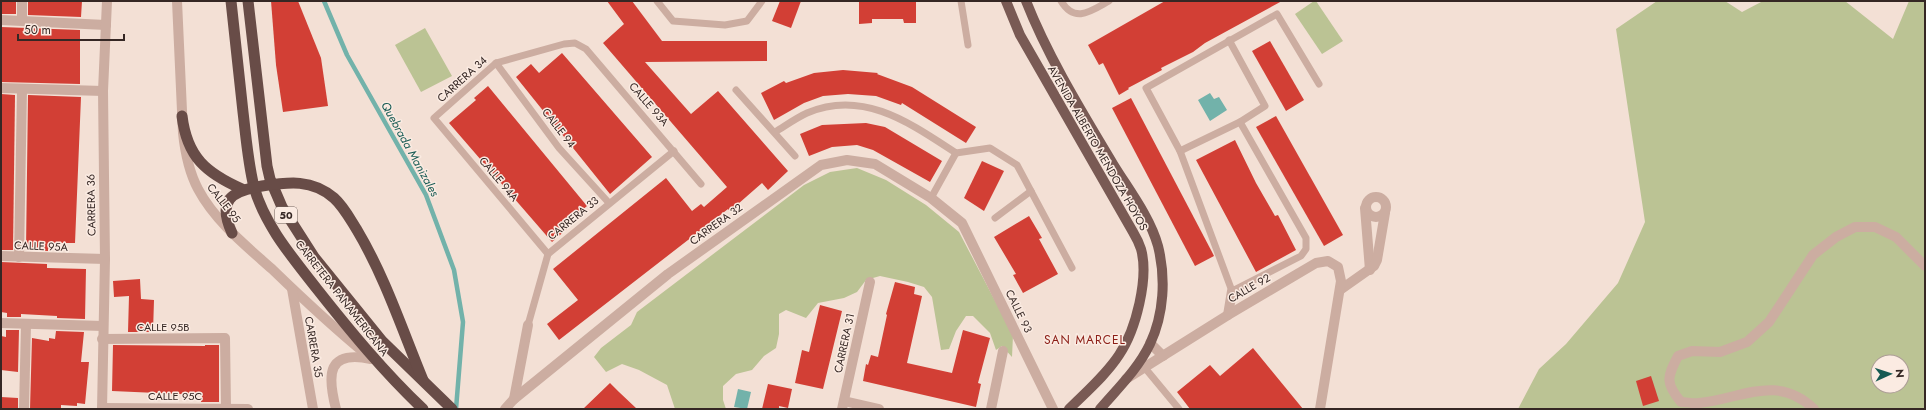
<svg xmlns="http://www.w3.org/2000/svg" width="1926" height="410" font-family="Jost,sans-serif">
  <rect width="100%" height="100%" fill="#f3e0d5"/>
  <g fill="#bbc394" fill-rule="evenodd">
    <polygon points="1314,1 1316,1 1343,41 1322,54 1295,14"/>
    <path d="M1657 1H1725L1742 12 1763 1H1845L1893 39 1909 1H1925V409H1518L1539 369 1566 344 1618 283 1645 222 1616 29ZM1878 362H1902V386H1878Z"/>
    <polygon points="425,28 452,76 421,92 395,45"/>
    <polygon points="857,168 886,180 926,205 959,232 1013,335 1012,357 1002,346 996,350 990,333 973,316 966,316 956,331 949,349 941,350 932,297 924,287 908,282 880,276 866,280 857,292 844,298 818,303 806,318 786,310 779,314 779,334 776,348 764,356 752,370 736,374 723,386 723,400 726,409 675,409 667,385 639,370 622,364 606,372 594,357 601,348 631,325 637,312 804,185 830,172"/>
  </g>
  <g fill="#72b2aa">
    <polygon points="1210,93 1214,99 1219,97 1227,110 1210,121 1198,100"/>
    <polygon points="738,389 751,392 747,409 734,407"/>
  </g>
  <g fill="none" stroke-linecap="round" stroke-linejoin="round">
    <polyline stroke="#72b2aa" stroke-width="4.5" points="324,1 347,55 426,195 454,270 463,322 456,409"/>
  </g>
  <g fill="#d23f35">
    <rect x="1" y="1" width="15" height="13"/>
    <polygon points="28,1 82,1 81,17 28,15"/>
    <polygon points="271,1 298,1 321,58 328,106 283,112 276,65"/>
    <polygon points="607,1 632,1 662,41 767,41 767,61 645,62 691,114 718,91 788,171 768,190 762,183 730,211 728,209 559,340 547,324 578,300 553,269 666,178 692,211 701,204 704,207 727,187 603,43 624,24"/>
    <polygon points="780,1 801,1 791,28 772,21"/>
    <polygon points="859,1 916,1 916,23 904,23 903,19 872,19 872,23 859,24"/>
    <polygon points="1165,1 1282,1 1205,43 1193,52 1161,68 1162,70 1128,88 1129,89 1119,95 1103,63 1099,65 1088,45"/>
    <polygon points="1,27 80,30 80,84 1,82"/>
    <polygon points="1270,41 1304,100 1286,111 1252,51"/>
    <polygon points="562,53 652,157 610,194 516,77 531,64 539,73"/>
    <polygon points="843,70 878,73 877,74 912,87 976,127 966,143 902,103 901,105 876,96 848,94 823,96 804,103 774,120 761,93 784,81 786,83 814,73"/>
    <polygon points="488,86 587,206 565,225 568,228 552,242 449,123 476,100 474,98"/>
    <polygon points="1,94 15,95 13,250 1,250"/>
    <polygon points="28,95 81,97 75,243 49,243 48,251 26,250"/>
    <polygon points="1131,98 1212,252 1214,256 1195,266 1112,108"/>
    <polygon points="1276,116 1343,235 1324,246 1256,127"/>
    <polygon points="866,123 885,127 942,161 930,182 873,150 857,145 832,147 809,156 800,134 822,125"/>
    <polygon points="1235,140 1256,183 1275,216 1278,215 1296,250 1256,272 1196,160"/>
    <polygon points="982,161 1004,171 984,211 964,198"/>
    <polygon points="1029,216 1042,238 1039,239 1058,274 1023,293 1013,275 1016,274 994,237"/>
    <polygon points="1,262 47,264 47,268 86,269 85,319 57,318 57,316 21,314 21,317 7,317 7,313 1,312"/>
    <polygon points="140,279 141,299 154,300 153,332 128,332 129,296 114,297 113,281"/>
    <polygon points="895,282 915,287 914,294 922,296 907,363 952,373 963,330 990,338 978,383 981,384 976,407 863,381 866,364 868,365 871,355 878,357 887,315 886,314"/>
    <polygon points="820,305 842,311 823,389 795,383 802,350 809,352"/>
    <polygon points="6,330 19,330 18,372 1,370 1,336 6,337"/>
    <polygon points="56,331 84,332 81,362 89,362 85,404 77,403 77,406 61,405 61,409 30,409 32,338 49,341 49,338 55,339"/>
    <polygon points="113,345 205,346 205,345 219,345 219,402 201,402 202,395 112,391"/>
    <polygon points="1253,348 1303,409 1190,409 1177,392 1210,365 1220,376"/>
    <polygon points="1651,376 1659,401 1643,406 1636,381"/>
    <polygon points="610,383 619,392 637,409 583,409"/>
    <polygon points="768,384 792,389 788,408 779,406 779,409 762,409"/>
    <polygon points="1,397 18,398 18,409 1,409"/>
  </g>
  <g fill="none" stroke-linecap="round" stroke-linejoin="round">
    <g stroke="#ccada1" stroke-width="7">
      <polyline points="657,1 673,21 725,25 747,21 762,1"/>
      <polyline points="961,1 968,45"/>
      <path d="M1061 1C1075 24 1091 11 1109 1"/>
      <polyline points="496,63 559,148 609,203"/>
      <polyline points="736,90 795,156"/>
      <polyline points="1240,122 1306,238 1306,249 1301,256 1232,291 1180,151 1146,88 1277,14 1319,84"/>
      <path d="M775 132C785 126 796 118 807 113 863 89 910 123 956 153L990 148 1017 165 1072 268"/>
      <polyline points="1180,151 1240,122 1265,106 1229,40"/>
      <polyline points="931,198 956,153"/>
      <polyline points="995,218 1031,191"/>
      <polyline points="548,254 434,118 496,63 564,44 575,43 586,49 701,184"/>
      <polyline points="528,325 548,254 674,151"/>
      <polyline points="1145,368 1179,409"/>
    </g>
    <g stroke="#ccada1" stroke-width="10">
      <polyline points="1,20 106,25"/>
      <polyline points="22,20 22,1"/>
      <polyline points="1,88 103,91"/>
      <circle cx="1376" cy="207" r="10"/>
      <polyline points="1365,208 1370,270"/>
      <polyline points="1,256 105,259"/>
      <polyline points="19,257 22,89"/>
      <polyline points="1340,290 1374,266 1377,260 1385,213"/>
      <polyline points="1228,315 1232,291"/>
      <polyline points="1,323 103,326"/>
      <polyline points="102,339 225,338 226,408"/>
      <polyline points="1150,343 1163,356"/>
      <polyline points="1126,379 1228,315 1316,263 1328,261 1338,267 1341,281 1320,409"/>
      <polyline points="514,399 528,325"/>
      <polyline points="844,401 879,409"/>
      <polyline points="102,408 248,409"/>
      <polyline points="24,409 26,324"/>
      <polyline points="505,409 514,399 668,274 821,165 847,160 875,164 931,198 962,223 1053,409"/>
      <polyline points="842,409 870,282"/>
      <polyline points="991,409 1003,351"/>
      <path d="M1814 409C1777 373 1741 399 1699 403 1693 404 1687 402 1681 402 1665 383 1667 377 1678 356L1692 351 1720 352 1747 342 1769 322 1813 255 1836 237 1855 227H1875L1896 237 1925 266"/>
    </g>
    <g stroke="#ccada1" stroke-width="10">
      <path d="M177 1 183 133C185 152 189 172 198 189 215 221 245 245 272 269 303 299 334 328 367 355"/>
      <polyline points="292,289 313,409"/>
      <polyline points="102,409 105,259 103,91 107,1"/>
      <path d="M336 409C327 374 327 350 371 359"/>
    </g>
    <g stroke="#795a54" stroke-width="10">
      <path d="M1006 1 1020 35 1133 232C1136 237 1139 243 1141 249 1149 278 1136 330 1119 355 1106 375 1086 392 1069 409"/>
      <path d="M1026 1C1048 57 1082 112 1113 164 1129 190 1150 217 1158 246 1166 278 1164 314 1150 344 1138 369 1118 388 1100 409"/>
    </g>
    <g stroke="#684c47" stroke-width="11">
      <path d="M231 1C235 38 239 75 243 112 246 137 248 163 254 187 265 226 293 258 317 289 351 332 384 372 423 409"/>
      <polyline points="248,1 267,166 270,179 282,207 314,257 382,341 452,409"/>
      <path d="M182 116C187 157 206 173 242 189"/>
      <path d="M232 233C217 200 231 191 262 186 289 182 312 179 334 198 344 207 350 219 357 230 385 277 402 329 423 380"/>
    </g>
  </g>
  <g text-anchor="middle" stroke-width="3" stroke-linejoin="round" paint-order="stroke">
    <rect fill="#fbebe2" stroke="#70625d" stroke-width="1" x="275" y="207" width="22" height="16" rx="3"/>
    <g font-size="10" font-weight="bold" fill="#352724">
      <text x="286" y="219">50</text>
    </g>
    <g font-size="11" fill="#352724" stroke="#fbebe2">
      <text transform="translate(462 79) rotate(-42)" y="4">CARRERA 34</text>
      <text transform="translate(649 104) rotate(49)" y="4">CALLE 93A</text>
      <text transform="translate(559 128) rotate(52)" y="4">CALLE 94</text>
      <text transform="translate(1098 148) rotate(60)" y="4">AVENIDA ALBERTO MENDOZA HOYOS</text>
      <text transform="translate(499 179) rotate(50)" y="4">CALLE 94A</text>
      <text transform="translate(224 203) rotate(52)" y="4">CALLE 95</text>
      <text transform="translate(91 205) rotate(-91)" y="4">CARRERA 36</text>
      <text transform="translate(573 218) rotate(-39)" y="4">CARRERA 33</text>
      <text transform="translate(716 224) rotate(-36)" y="4">CARRERA 32</text>
      <text transform="translate(41 246) rotate(2)" y="4">CALLE 95A</text>
      <text transform="translate(1249 288) rotate(-30)" y="4">CALLE 92</text>
      <text transform="translate(342 298) rotate(52)" y="4">CARRETERA PANAMERICANA</text>
      <text transform="translate(1019 311) rotate(64)" y="4">CALLE 93</text>
      <text x="163" y="331">CALLE 95B</text>
      <text transform="translate(844 343) rotate(-78)" y="4">CARRERA 31</text>
      <text transform="translate(314 347) rotate(80)" y="4">CARRERA 35</text>
      <text x="175" y="400">CALLE 95C</text>
    </g>
    <g font-size="12" font-style="italic" fill="#165a53" stroke="#fbebe2">
      <text transform="translate(410 149) rotate(61)" y="4">Quebrada Manizales</text>
    </g>
    <g font-size="12" letter-spacing="1" fill="#8b1e16" stroke="#fbebe2">
      <text x="1085" y="344">SAN MARCEL</text>
    </g>
  </g>
  <rect width="1926" height="410" fill="none" stroke="#352724" stroke-width="4"/>
  <g transform="translate(1890 374) rotate(87)"><circle r="19" fill="#fbebe2" stroke="#ac9d96"/>
  <path d="M0-3L7 15L0 10L-7 15Z" fill="#165a53"/>
  <text y="-6" font-size="11" font-weight="bold" text-anchor="middle" fill="#352724">N</text>
  </g>
  <path d="M18 34v6h106v-6" fill="none" stroke="#352724" stroke-width="2"/>
  <text x="24" y="34" font-size="12" fill="#352724" stroke="#fbebe2" stroke-width="3" paint-order="stroke">50 m</text>
</svg>
